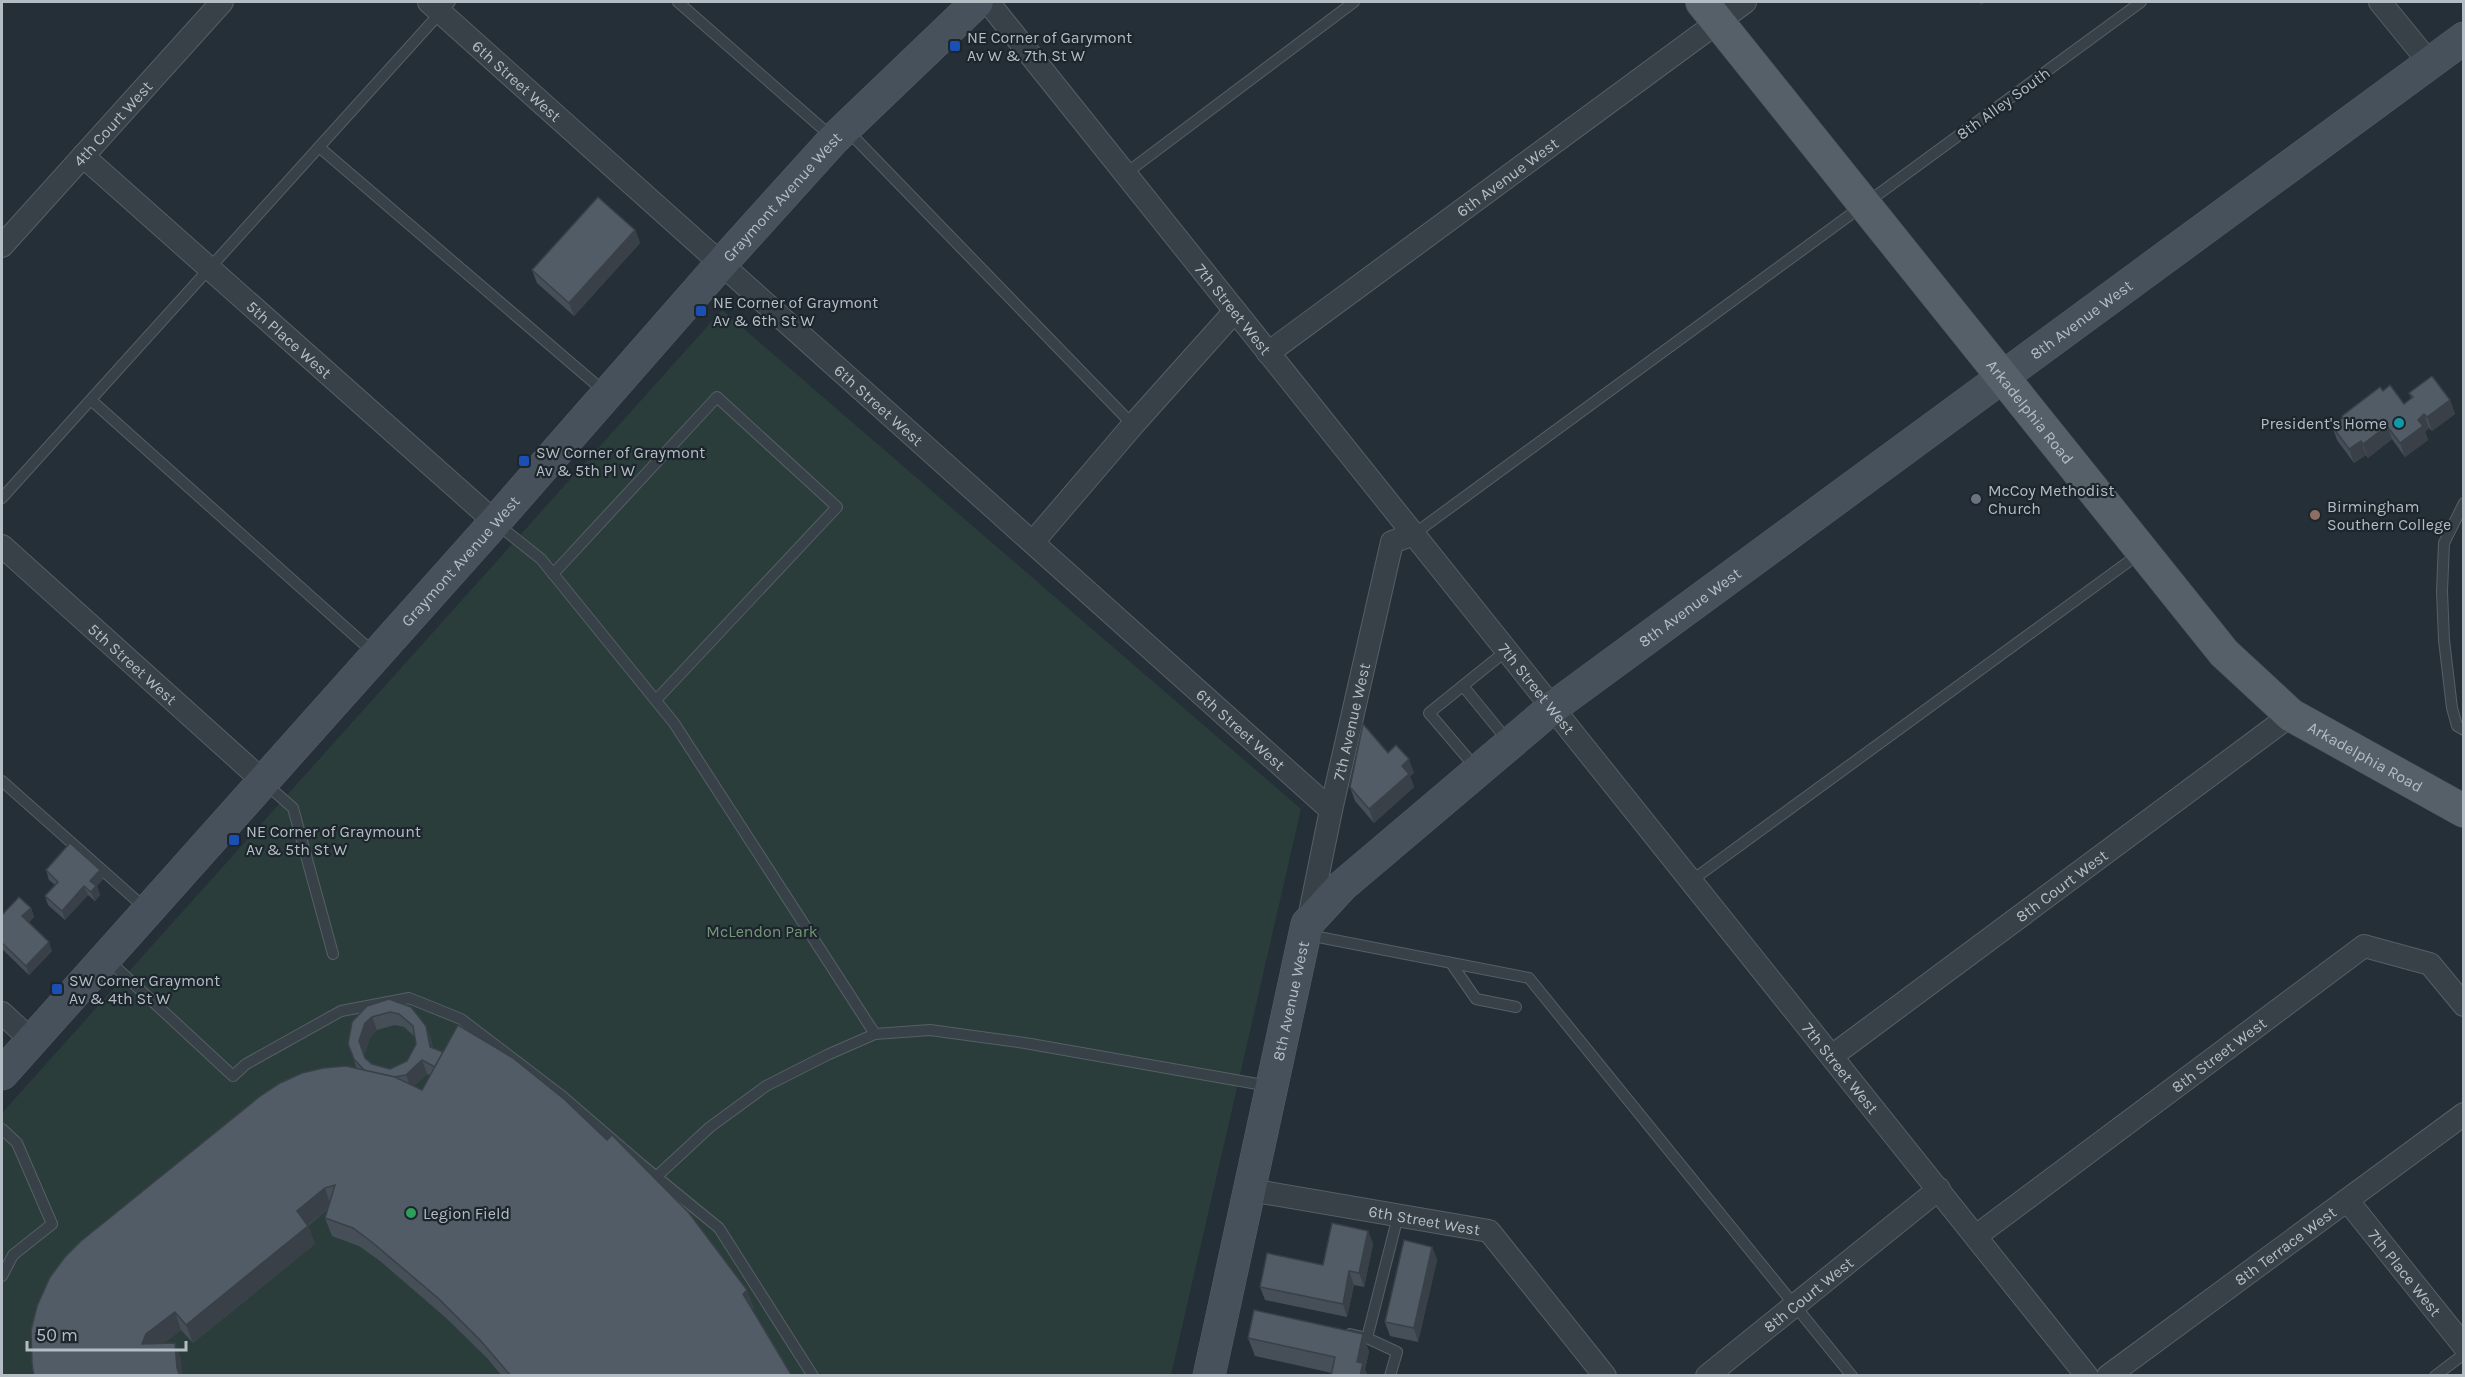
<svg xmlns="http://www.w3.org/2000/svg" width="2465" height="1377" font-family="Karla,sans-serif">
  <rect width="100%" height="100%" fill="#252f38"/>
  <polygon fill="#2a3d3b" points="722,310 1301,809 1171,1375 2,1376 2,1113"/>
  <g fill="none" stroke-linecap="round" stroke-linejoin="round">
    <g stroke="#565f66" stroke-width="12">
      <g id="lane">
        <polyline points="678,2 832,137"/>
        <polyline points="847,130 1133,425"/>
        <polyline points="319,147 606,393"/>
        <polyline points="1125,174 1354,2"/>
        <polyline points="91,400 374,653"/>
        <polyline points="2,498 450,2"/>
        <polyline points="2464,503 2444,543 2442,591 2444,640 2452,708 2457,726 2464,730"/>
        <polyline points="497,524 541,559 674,723 875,1034"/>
        <polyline points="1414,534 2141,2"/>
        <polyline points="553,574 717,397 837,507 656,700"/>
        <polyline points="1463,686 1508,741"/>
        <polyline points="1476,768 1429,713 1506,651"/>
        <polyline points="2,781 145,908"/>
        <polyline points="266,784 293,808 333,954"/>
        <polyline points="1691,881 2139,554"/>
        <polyline points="1308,935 1529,978 1852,1376"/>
        <polyline points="108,960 233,1076 246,1064 341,1011 409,998 461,1019 562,1096 642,1165 719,1228 813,1376"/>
        <polyline points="1451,963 1476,999 1516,1007"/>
        <polyline points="2,1129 17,1143 52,1224 13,1255 2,1276"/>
        <polyline points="656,1177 710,1127 766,1086 827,1055 875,1034 930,1030 1025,1043 1269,1086"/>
        <polyline points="1350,1334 1367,1338 1398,1216"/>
        <polyline points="1367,1338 1397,1352 1390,1376"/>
        <polyline points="2435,1376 2464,1354"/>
      </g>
    </g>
    <g stroke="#565f66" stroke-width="24">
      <g id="street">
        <path id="s1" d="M429 2 1331 810"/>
        <path id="s2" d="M988 2 2087 1376"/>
        <polyline points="2380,2 2429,62"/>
        <path id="s3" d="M83 156 495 522"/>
        <path id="s4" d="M2 246 222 2"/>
        <path id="s5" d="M1268 353 1745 2"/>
        <polyline points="1033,542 1133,425 1235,311"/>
        <path id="s6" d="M2 546 263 781"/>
        <path id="s7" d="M1308 923 1331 810 1392 542 1414 534"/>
        <polyline points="2,1013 31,1040"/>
        <path id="s8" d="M1832 1056 2291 715"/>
        <path id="s9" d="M1250 1190 1489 1231 1605 1376"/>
        <path id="s10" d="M2347 1200 2464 1346"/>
        <path id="s11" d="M1976 1236 2364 946 2430 964 2464 1005"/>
        <path id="s12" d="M1707 1376 1939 1189"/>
        <path id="s13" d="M2108 1376 2464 1114"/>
      </g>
    </g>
    <g stroke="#565f66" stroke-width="33">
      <g id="secondary">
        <path id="s14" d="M2 1074 495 522 721 264 834 139 977 2"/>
        <path id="s15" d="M1209 1376 1307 924 1342 886 1552 708 2464 38"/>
      </g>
    </g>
    <g stroke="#414a51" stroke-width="34">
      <g id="primary">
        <path id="s16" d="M1702 2 2224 653 2291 715 2464 811"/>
      </g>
    </g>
    <use href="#lane" stroke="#384148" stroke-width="10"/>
    <use href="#street" stroke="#384148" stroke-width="22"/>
    <use href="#secondary" stroke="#47515b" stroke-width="32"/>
    <use href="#primary" stroke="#566068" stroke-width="33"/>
  </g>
  <g fill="#464f58" fill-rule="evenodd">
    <polygon points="635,230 640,243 574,316 537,283 532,270"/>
    <polygon points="2383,391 2404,404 2411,398 2409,393 2450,400 2455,414 2432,431 2429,428 2425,432 2428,440 2405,457 2392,439 2368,458 2366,455 2354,463 2337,440 2332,426 2343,418 2342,416"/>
    <polygon points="1388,753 1414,773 1410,776 1414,787 1374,823 1355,801 1350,787"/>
    <polygon points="46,870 100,870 103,879 97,886 100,895 95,901 88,895 65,920 48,905 45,896 55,885 49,880"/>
    <polygon points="31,908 34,917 29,922 52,951 29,975 2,949 2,915"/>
    <path d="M389 999 426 1026 431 1039 433 1048 754 1308 752 1309 792 1376H502L487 1358 445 1317 380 1261 359 1246 332 1236 325 1218 328 1209 308 1226 315 1244 193 1343 181 1330 164 1343H175L181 1361 34 1376 357 1069 348 1044 352 1022ZM395 1025 404 1027 415 1037 416 1044 407 1061 390 1069 372 1064 365 1058 364 1055 370 1037 377 1030ZM427 1074 430 1075 422 1090 414 1086Z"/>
    <polygon points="1368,1231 1373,1244 1364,1287 1354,1285 1347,1317 1265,1300 1260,1287 1323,1265"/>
    <polygon points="1432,1247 1437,1260 1418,1342 1390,1336 1385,1322"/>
    <polygon points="1363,1334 1369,1352 1365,1369 1332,1373 1255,1356 1248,1338"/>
  </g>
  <g fill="#394047">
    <polygon points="1979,2 1986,2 1981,5"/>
    <polygon points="635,230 640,243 574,316 569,303"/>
    <polygon points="2450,400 2455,414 2432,431 2427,417"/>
    <polygon points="2424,414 2429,428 2425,432 2428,440 2405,457 2400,443 2418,420"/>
    <polygon points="2387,426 2392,439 2368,458 2363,444"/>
    <polygon points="2361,441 2366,455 2354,463 2349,449"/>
    <polygon points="1409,759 1414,773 1410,776 1414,787 1374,823 1369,809 1402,766"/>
    <polygon points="100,870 103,879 97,886 100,895 95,901 91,892 90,881"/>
    <polygon points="84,886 88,895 65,920 62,911"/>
    <polygon points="31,908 34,917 26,926 22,916"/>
    <polygon points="49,942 52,951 29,975 26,966"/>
    <polygon points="372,1017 377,1030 370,1037 364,1055 359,1041 365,1023"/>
    <polygon points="426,1026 431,1039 435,1060 430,1047"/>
    <polygon points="422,1060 427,1074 411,1089 406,1075"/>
    <polygon points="325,1188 331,1206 303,1229 297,1211"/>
    <polygon points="308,1226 315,1244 193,1343 186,1325"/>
    <polygon points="1368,1231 1373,1244 1364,1287 1359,1273"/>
    <polygon points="1432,1247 1437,1260 1418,1342 1414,1328"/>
    <polygon points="1349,1271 1354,1285 1347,1317 1343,1304"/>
    <polygon points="747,1290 754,1308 749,1312 743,1294"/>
    <polygon points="175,1312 181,1330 152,1352 142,1344 146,1334"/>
    <polygon points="1363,1334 1369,1352 1365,1369 1368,1376 1360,1376 1357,1362"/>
    <polygon points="175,1343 181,1361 183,1376 180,1376 177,1368"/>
  </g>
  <g fill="#515c66" stroke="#394047" stroke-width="1.5" fill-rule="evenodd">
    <polygon points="598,197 635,230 569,303 532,270"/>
    <polygon points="2432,376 2450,400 2427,417 2424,414 2418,420 2423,426 2400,443 2387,426 2363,444 2361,441 2349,449 2332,426 2343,418 2342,416 2380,387 2383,391 2390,385 2404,404 2413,397 2409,393"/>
    <polygon points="1363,724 1388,753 1396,745 1409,759 1402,766 1409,774 1369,809 1350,787"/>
    <polygon points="70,843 100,870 90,881 96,886 91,892 84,886 62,911 45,896 58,882 46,870"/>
    <polygon points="19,897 31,908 22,916 49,942 26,966 2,943 2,915"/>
    <path d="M389 999 411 1007 426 1026 430 1047 443 1052 435 1067 422 1060 406 1075 394 1077 365 1071 354 1059 348 1044 352 1022 367 1006ZM390 1012 399 1014 413 1026 416 1044 407 1061 390 1069 372 1064 365 1058 359 1041 365 1023 372 1017Z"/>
    <polygon points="458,1025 513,1058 564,1099 607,1140 612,1135 689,1213 747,1290 743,1294 792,1376 511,1376 480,1340 439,1299 373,1243 353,1228 325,1218 335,1185 325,1188 297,1211 308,1226 186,1325 175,1312 146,1334 142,1344 175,1343 177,1368 180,1376 34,1376 32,1364 31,1330 37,1306 50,1277 65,1257 81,1241 259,1097 280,1083 302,1073 323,1068 346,1066 395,1077 422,1090"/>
    <polygon points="1332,1223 1368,1231 1359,1273 1349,1271 1343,1304 1260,1287 1267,1253 1323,1265"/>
    <polygon points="1404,1240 1432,1247 1414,1328 1385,1322"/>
    <polygon points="1254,1310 1363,1334 1357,1362 1363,1363 1360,1376 1331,1376 1335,1357 1248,1338"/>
  </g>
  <g fill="#1a4fb4" stroke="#1e262d" stroke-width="2">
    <rect x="949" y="40" width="12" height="12" rx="3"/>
    <rect x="695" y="305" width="12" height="12" rx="3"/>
    <rect x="518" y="455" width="12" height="12" rx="3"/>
    <rect x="228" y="834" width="12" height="12" rx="3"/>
    <rect x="51" y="983" width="12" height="12" rx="3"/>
  </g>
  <circle fill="#0f9aa8" stroke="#1e262d" stroke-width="2" cx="2399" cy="423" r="6"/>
  <circle fill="#6b7280" stroke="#1e262d" stroke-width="2" cx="1976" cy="499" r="6"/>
  <circle fill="#8d6e63" stroke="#1e262d" stroke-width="2" cx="2315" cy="515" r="6"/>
  <circle fill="#2e9e5b" stroke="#1e262d" stroke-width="2" cx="411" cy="1213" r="6"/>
  <g text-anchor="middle" stroke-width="4.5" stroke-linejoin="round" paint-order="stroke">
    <g font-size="16" fill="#b4bcc4" stroke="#1e262d" text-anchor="start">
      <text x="967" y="43">NE Corner of Garymont<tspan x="967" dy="18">Av W &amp; 7th St W</tspan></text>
      <text x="713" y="308">NE Corner of Graymont<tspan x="713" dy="18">Av &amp; 6th St W</tspan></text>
      <text x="2387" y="429" text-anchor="end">President's Home</text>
      <text x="536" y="458">SW Corner of Graymont<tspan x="536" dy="18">Av &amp; 5th Pl W</tspan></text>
      <text x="1988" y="496">McCoy Methodist<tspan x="1988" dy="18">Church</tspan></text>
      <text x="2327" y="512">Birmingham<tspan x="2327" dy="18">Southern College</tspan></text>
      <text x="246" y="837">NE Corner of Graymount<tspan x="246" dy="18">Av &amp; 5th St W</tspan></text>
      <text x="69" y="986">SW Corner Graymont<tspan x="69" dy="18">Av &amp; 4th St W</tspan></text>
      <text x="423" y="1219">Legion Field</text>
    </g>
    <g font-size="16" fill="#b4bcc4" stroke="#1e262d">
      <text dy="6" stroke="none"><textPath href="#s1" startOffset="118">6th Street West</textPath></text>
      <text transform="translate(2003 103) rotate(-36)" y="6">8th Alley South</text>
      <text dy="6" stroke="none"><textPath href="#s4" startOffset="165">4th Court West</textPath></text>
      <text dy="6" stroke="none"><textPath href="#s5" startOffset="297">6th Avenue West</textPath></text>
      <text dy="6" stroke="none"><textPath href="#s14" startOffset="1174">Graymont Avenue West</textPath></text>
      <text dy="6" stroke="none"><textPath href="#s2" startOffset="393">7th Street West</textPath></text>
      <text dy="6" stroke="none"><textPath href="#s15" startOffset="1446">8th Avenue West</textPath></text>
      <text dy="6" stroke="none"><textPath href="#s3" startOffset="276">5th Place West</textPath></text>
      <text dy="6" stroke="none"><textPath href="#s1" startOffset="604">6th Street West</textPath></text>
      <text dy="6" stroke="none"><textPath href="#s16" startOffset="525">Arkadelphia Road</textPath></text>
      <text dy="6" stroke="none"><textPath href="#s14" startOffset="688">Graymont Avenue West</textPath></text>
      <text dy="6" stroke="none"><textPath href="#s15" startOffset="960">8th Avenue West</textPath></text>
      <text dy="6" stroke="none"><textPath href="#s6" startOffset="176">5th Street West</textPath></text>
      <text dy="6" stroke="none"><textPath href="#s2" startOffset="879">7th Street West</textPath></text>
      <text dy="6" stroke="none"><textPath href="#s7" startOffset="206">7th Avenue West</textPath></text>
      <text dy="6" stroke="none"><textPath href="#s1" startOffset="1090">6th Street West</textPath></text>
      <text dy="6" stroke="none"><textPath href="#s16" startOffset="1011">Arkadelphia Road</textPath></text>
      <text dy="6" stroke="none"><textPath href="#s8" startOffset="286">8th Court West</textPath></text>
      <text dy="6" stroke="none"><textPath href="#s15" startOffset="384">8th Avenue West</textPath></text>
      <text dy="6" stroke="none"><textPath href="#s11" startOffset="303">8th Street West</textPath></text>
      <text dy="6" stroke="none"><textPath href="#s2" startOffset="1365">7th Street West</textPath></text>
      <text dy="6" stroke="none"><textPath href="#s9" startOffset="177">6th Street West</textPath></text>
      <text dy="6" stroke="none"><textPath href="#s13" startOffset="220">8th Terrace West</textPath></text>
      <text dy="6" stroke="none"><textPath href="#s10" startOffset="93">7th Place West</textPath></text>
      <text dy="6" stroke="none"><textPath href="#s12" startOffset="130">8th Court West</textPath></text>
    </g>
    <g font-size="16" fill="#759778" stroke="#1e262d">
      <text x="762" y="937">McLendon Park</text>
    </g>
  </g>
  <rect width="2465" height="1377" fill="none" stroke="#b4bcc4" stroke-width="6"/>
  <path d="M27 1341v9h159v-9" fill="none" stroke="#b4bcc4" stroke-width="3"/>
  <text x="36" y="1341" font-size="18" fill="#b4bcc4" stroke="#1e262d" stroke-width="4.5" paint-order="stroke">50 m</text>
</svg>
